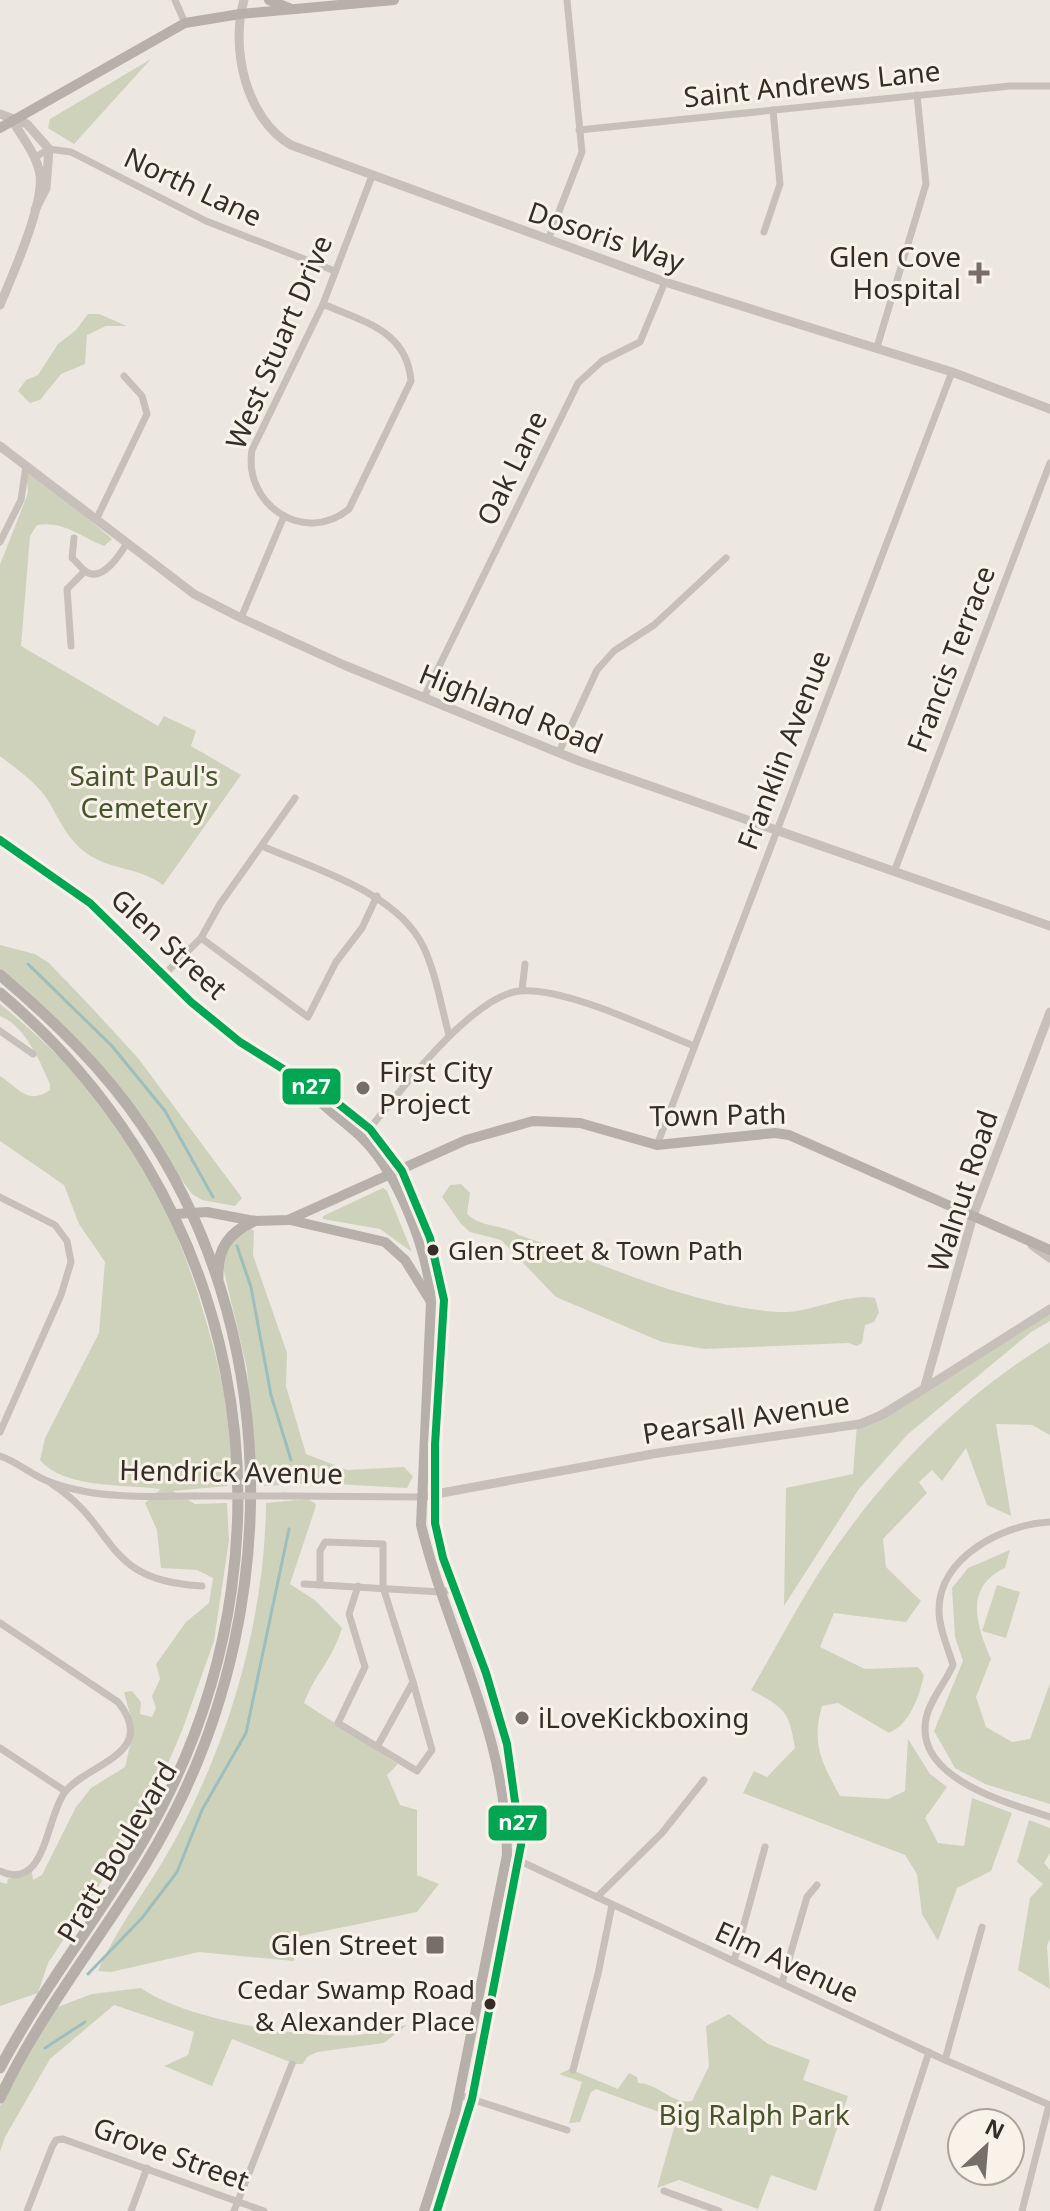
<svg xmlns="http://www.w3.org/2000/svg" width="1050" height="2211" font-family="'Noto Sans',sans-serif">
  <rect width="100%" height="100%" fill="#ede7e1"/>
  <g fill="#ced2bb">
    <polygon points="151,59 74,144 48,128 50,119"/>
    <polygon points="88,314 99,314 127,326 106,326 87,335 85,364 61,374 40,400 30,403 18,391 26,380 38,375 58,344 76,330"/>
    <path d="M26 466 112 539 104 546C80 537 65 521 37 525L30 536 21 646 158 726 164 716 196 731 191 746 241 775 163 885C137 865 107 872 80 848 65 834 59 819 49 802 37 783 18 770 0 756V565L28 493Z"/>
    <polygon points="0,945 35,954 49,963 92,1008 138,1058 242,1198 235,1206 202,1200 192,1194 114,1088 0,973"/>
    <path d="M0 1004C108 1091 165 1181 204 1314 214 1348 223 1380 227 1415 229 1435 240 1470 227 1486L173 1491 195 1504 227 1503 229 1540 214 1641 183 1728 142 1825 119 1846 102 1881 48 1963 38 1993 0 2006V1882L7 1884 8 1879 32 1872 33 1880 42 1875 76 1807 91 1788 125 1767 134 1729 124 1692 132 1691 141 1702 140 1714 152 1717 156 1708 152 1696 160 1679 156 1664 186 1622 209 1603 213 1578 197 1570 161 1568 157 1530 145 1503 161 1489C124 1484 64 1489 40 1460L45 1438 99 1333 105 1262 79 1224 64 1185 0 1141V1076C18 1087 27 1106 50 1090V1084C39 1060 26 1027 0 1016Z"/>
    <path d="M461 1184 470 1193 467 1214C482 1228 503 1224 519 1235 604 1263 688 1306 779 1312 809 1314 848 1292 875 1298L879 1312 874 1322 865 1325 862 1343 857 1346 848 1343 705 1349 662 1342 556 1297 501 1240 470 1232 461 1224 442 1197 450 1185Z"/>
    <polygon points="383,1188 387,1191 412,1252 380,1229 323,1219 323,1216"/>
    <path d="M249 1228 254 1231 253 1255 287 1353 286 1386 306 1454 347 1470 404 1467 413 1476 407 1488 317 1483 264 1486 254 1475 247 1369 223 1267C223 1246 232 1240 249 1228Z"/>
    <polygon points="1050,1308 1050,1321 1031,1332 908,1434 859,1489 784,1606 786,1488 853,1474 857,1424"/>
    <path d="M1050 1342V1435L1032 1425 996 1424 1011 1516 987 1505 966 1448 942 1481 932 1470 919 1482 927 1493 883 1539 886 1567 921 1601 906 1622 834 1613 820 1647 865 1669 918 1667 924 1675C919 1697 910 1724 889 1733L838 1703 822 1706C811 1744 822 1763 840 1796L888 1799 905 1791 908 1739 930 1774 947 1787 925 1818 938 1843 964 1846 972 1798 1012 1813 991 1871 957 1888 938 1941 922 1914 917 1874 905 1855 743 1793 754 1771 767 1777 795 1748C789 1710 784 1708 751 1690 780 1641 806 1589 839 1543 896 1463 966 1394 1050 1342Z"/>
    <path d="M308 1499 316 1504 315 1509 290 1584 316 1601 342 1628C332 1661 316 1672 304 1703L398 1764 387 1775 400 1805 417 1810V1875L439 1884 417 1912 295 1937 294 1961 199 1952 111 1972 98 1971C119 1923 151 1885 175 1840 230 1739 265 1618 266 1503Z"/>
    <path d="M1010 1550 1005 1568C964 1587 976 1625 991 1659L976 1697 986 1727 1012 1742 1030 1739 1050 1683V1804L985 1784 955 1768 934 1731 963 1661 955 1637 952 1588 968 1568Z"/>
    <polygon points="997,1585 1020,1592 1006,1638 982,1631"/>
    <polygon points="1029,1820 1050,1828 1050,1853 1044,1863 1050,1870 1050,1939 1047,1946 1050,1989 1018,1970 1030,1898 1043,1884 1017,1862"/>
    <path d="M141 1988C186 2020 303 2039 358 2035 374 2033 391 2028 407 2025L384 2043 317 2052 307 2057 303 2064H295L232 2039 212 2086 164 2066 188 2055 194 2032 114 2005 50 2059 5 2137 0 2152V2106L55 2008 92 1994Z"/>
    <path d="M729 2014 768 2044 810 2060 803 2080 848 2096 816 2191 771 2175 758 2209 679 2180 657 2188 676 2121 662 2119 659 2112 596 2089 591 2092 580 2122 569 2123 582 2082 559 2074 570 2069 618 2089 629 2073 637 2077 638 2083C658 2083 673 2105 692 2101L709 2066 706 2026Z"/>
  </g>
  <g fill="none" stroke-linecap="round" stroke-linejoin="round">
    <g stroke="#9dbebe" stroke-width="3">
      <polyline points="28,964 112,1046 165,1111 213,1197"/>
      <polyline points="237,1246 251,1287 271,1395 291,1460"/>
      <polyline points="88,1974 142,1918 177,1872 202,1810 246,1733 289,1529"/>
      <polyline points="45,2048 85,2022"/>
    </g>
    <g stroke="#c6bfba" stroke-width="7">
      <polyline points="175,0 185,23"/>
      <polyline points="579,130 1010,86 1050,86"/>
      <polyline points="34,158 49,149 71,152 206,221 335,271"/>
      <polyline points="764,232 780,184 773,110"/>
      <polyline points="548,240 582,152 567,0"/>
      <path d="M323 304C363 322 407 330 411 381L349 509C304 546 243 504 252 450L323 304 372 176"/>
      <polyline points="877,347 926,184 917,95"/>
      <polyline points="96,520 147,414 142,396 124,376"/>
      <path d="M74 538 72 558C76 561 82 569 85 571 102 584 121 553 127 543"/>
      <polyline points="0,542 21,500 26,466"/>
      <polyline points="241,618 284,516"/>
      <polyline points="71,646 67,589 85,571"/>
      <polyline points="424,697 578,383 602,361 640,342 665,282"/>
      <polyline points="559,752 597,670 614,651 654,625 726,558"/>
      <path d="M262 846C314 869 397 892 423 946 436 973 441 1006 449 1035"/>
      <polyline points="894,872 1050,463"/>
      <polyline points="201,938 308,1017 336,962 362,928 377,896"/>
      <polyline points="163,976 201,938 220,904 295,798"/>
      <polyline points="522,990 525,964"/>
      <polyline points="0,1031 33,1054"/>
      <path d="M362 1138C393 1100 471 995 520 991 565 987 651 1029 694 1046"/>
      <polyline points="657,1145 952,372"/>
      <polyline points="0,1197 55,1225 67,1241 71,1262 61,1295 0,1432"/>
      <path d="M0 1456C16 1461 29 1473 45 1480 90 1499 147 1497 195 1496"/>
      <path d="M52 1484C119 1527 101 1581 202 1586"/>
      <polyline points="285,1496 420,1497"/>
      <path d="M1050 1522C1004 1524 938 1557 939 1611 939 1629 948 1647 953 1665 946 1682 929 1701 926 1719 914 1779 1009 1803 1050 1817"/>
      <polyline points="304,1584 441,1592 454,1589"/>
      <polyline points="320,1584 320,1551 325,1542 383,1544 383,1587 413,1682 377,1747"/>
      <polyline points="358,1586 349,1614 365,1667 338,1723 417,1771 432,1750 413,1682"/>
      <path d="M0 1623 118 1702C160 1754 86 1764 65 1792 46 1816 46 1893 0 1871"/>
      <polyline points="0,1748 65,1791"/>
      <polyline points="507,1855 945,2060 1050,2105"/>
      <polyline points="597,1897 662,1833 704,1780"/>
      <polyline points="734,1961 765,1847"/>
      <polyline points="782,1983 807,1897 817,1885"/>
      <polyline points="945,2060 982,1927"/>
      <polyline points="573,2070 598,1974 612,1905"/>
      <polyline points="459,2095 567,2130"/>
      <polyline points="664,2191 719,2211"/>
      <polyline points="27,2211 52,2147 56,2140 63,2139 264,2211"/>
      <polyline points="131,2211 147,2168"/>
      <polyline points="234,2211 292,2064"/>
      <polyline points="877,2211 929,2052"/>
      <polyline points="1022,2211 1049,2105"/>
    </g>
    <g stroke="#c6bfba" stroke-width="9">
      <path d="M244 0C230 48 246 119 291 145L665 282 952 372 1050 409"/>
      <polyline points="0,114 27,124 49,149 46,188 35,210"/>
      <path d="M0 305C12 276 44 205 40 175 37 155 22 137 12 120"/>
      <polyline points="0,446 194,594 241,618 344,665 579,761 1050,926"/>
      <polyline points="1032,1245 1050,1258"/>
      <polyline points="925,1386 973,1216 1050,1012"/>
      <polyline points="420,1497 658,1453 860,1424 884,1414 1050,1309"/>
    </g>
    <g stroke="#b7afaa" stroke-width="10">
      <polyline points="269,0 289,8"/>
      <polyline points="0,128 185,23 240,14 394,0"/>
      <polyline points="0,840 90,903 191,1002 240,1042 336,1102 370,1129 402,1171 430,1238 444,1300 435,1445 435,1523 443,1558 486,1673 507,1744 521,1845 472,2099 437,2211"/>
      <path d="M308 1089C323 1108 345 1121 363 1139 398 1174 429 1252 431 1302L421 1525C449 1639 507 1734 507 1855L455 2114 424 2211"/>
      <polyline points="176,1214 207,1212 254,1221 288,1220 466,1140 533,1121 580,1123 657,1145 775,1133 789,1135 1050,1250"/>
      <polyline points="290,1220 385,1242 405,1260 430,1300"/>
    </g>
    <g stroke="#b5aea9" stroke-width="11">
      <path d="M0 975C53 1020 104 1069 143 1127 279 1327 282 1599 175 1811 125 1911 48 1996 0 2098"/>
      <path d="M0 993C240 1195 306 1525 163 1805 116 1897 48 1977 0 2068"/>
      <path d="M218 1278C217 1249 228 1233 254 1221"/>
    </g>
    <polyline stroke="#c6bfba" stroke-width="7" points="195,1496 285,1496"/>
    <g stroke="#f9f2e8" stroke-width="14">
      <polyline id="bus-1" points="0,840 90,903 191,1002 240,1042 336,1102 370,1129 402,1171 430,1238 444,1300 435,1445 435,1523 443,1558 486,1673 507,1744 521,1845 472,2099 437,2211"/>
    </g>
    <use href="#bus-1" stroke="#00a651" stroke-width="8"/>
  </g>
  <g fill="#776e69" stroke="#f9f2e8" stroke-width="3">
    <path d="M975 261h8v8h8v8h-8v8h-8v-8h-8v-8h8z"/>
    <circle cx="363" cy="1088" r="8"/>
    <circle cx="522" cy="1718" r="8"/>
    <rect x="425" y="1935" width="20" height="20" rx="4"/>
  </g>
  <g fill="#372d28" stroke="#f9f2e8" stroke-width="3">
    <circle cx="433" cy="1250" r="7"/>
    <circle cx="490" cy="2004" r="7"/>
  </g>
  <g text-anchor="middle" stroke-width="6" stroke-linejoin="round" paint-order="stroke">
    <g font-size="26" fill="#372d28" stroke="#f9f2e8" text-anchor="start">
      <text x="448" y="1260">Glen Street &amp; Town Path</text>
      <text x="475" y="1999" text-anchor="end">Cedar Swamp Road<tspan x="475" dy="32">&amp; Alexander Place</tspan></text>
    </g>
    <g font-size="28" fill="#372d28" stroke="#f9f2e8">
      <text transform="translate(812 84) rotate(-6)" y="10">Saint Andrews Lane</text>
      <text transform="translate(193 187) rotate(25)" y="10">North Lane</text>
      <text transform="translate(606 237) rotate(19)" y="10">Dosoris Way</text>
      <text transform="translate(279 342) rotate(-67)" y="10">West Stuart Drive</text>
      <text transform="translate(512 468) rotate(-64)" y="10">Oak Lane</text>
      <text transform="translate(951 659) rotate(-69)" y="10">Francis Terrace</text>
      <text transform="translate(511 709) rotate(22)" y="10">Highland Road</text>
      <text transform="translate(784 750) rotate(-69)" y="10">Franklin Avenue</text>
      <text transform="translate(169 944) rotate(43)" y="10">Glen Street</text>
      <text transform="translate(718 1115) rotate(-1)" y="10">Town Path</text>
      <text transform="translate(963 1191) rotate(-72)" y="10">Walnut Road</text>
      <text transform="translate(746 1418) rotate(-9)" y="10">Pearsall Avenue</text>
      <text transform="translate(231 1472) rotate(1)" y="10">Hendrick Avenue</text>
      <text transform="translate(117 1852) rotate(-59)" y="10">Pratt Boulevard</text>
      <text transform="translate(787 1962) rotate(25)" y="10">Elm Avenue</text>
      <text transform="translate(171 2154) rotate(20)" y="10">Grove Street</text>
    </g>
    <g font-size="28" fill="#372d28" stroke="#f9f2e8" text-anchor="end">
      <text x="961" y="267">Glen Cove<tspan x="961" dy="32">Hospital</tspan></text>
      <text x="379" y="1082" text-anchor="start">First City<tspan x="379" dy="32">Project</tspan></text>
      <text x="538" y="1728" text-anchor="start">iLoveKickboxing</text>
      <text x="417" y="1955">Glen Street</text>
    </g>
    <g font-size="28" fill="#46552c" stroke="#f9f2e8">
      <text x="144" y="786">Saint Paul's<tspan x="144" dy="32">Cemetery</tspan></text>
      <text x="754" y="2125">Big Ralph Park</text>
    </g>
  </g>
  <g stroke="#f9f2e8" stroke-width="3">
    <rect x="281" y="1067" width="61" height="39" rx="8" fill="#00a651"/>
    <rect x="487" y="1804" width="61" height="38" rx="8" fill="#00a651"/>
  </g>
  <g font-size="22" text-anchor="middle" font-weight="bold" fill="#fff">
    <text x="311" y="1094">n27</text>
    <text x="518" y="1830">n27</text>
  </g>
  <g transform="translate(986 2147) rotate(26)"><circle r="38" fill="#f9f2e8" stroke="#aba39b" stroke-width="2"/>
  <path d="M0-6L14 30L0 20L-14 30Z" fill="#776e69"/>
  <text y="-12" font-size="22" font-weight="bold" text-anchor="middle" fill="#372d28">N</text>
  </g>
</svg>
